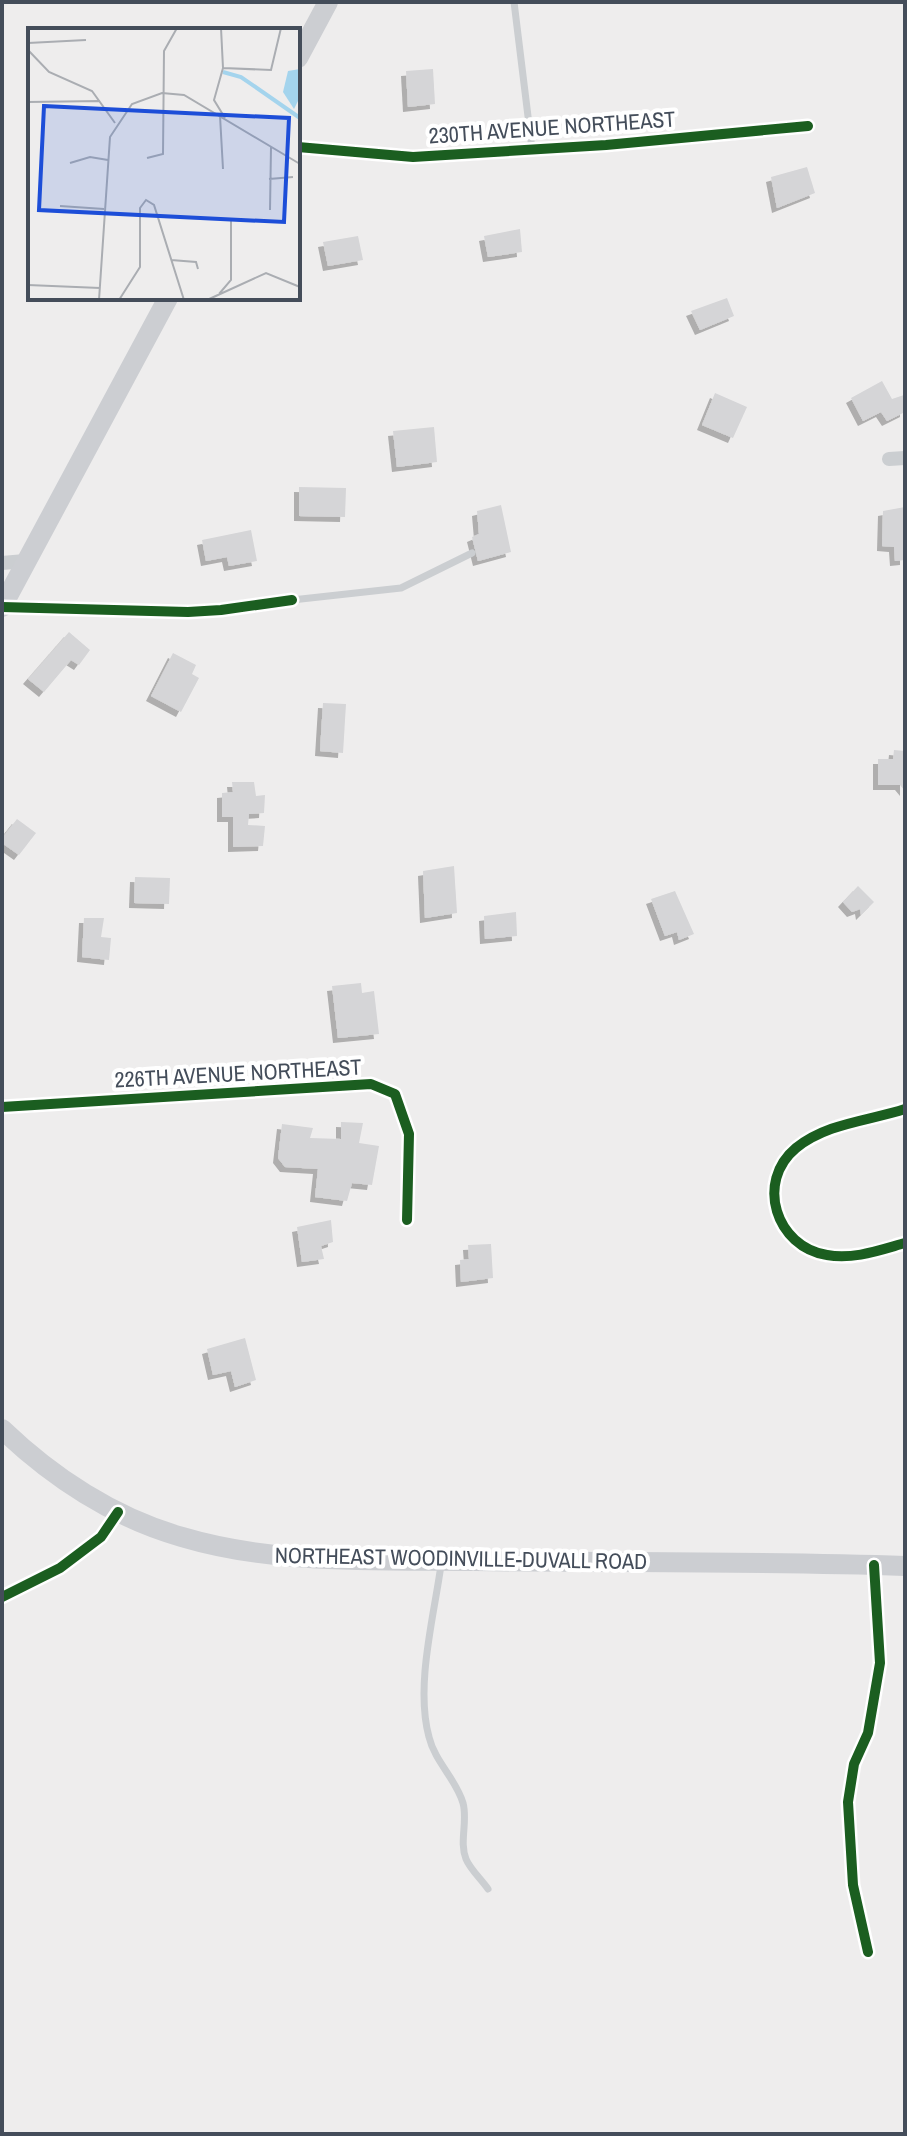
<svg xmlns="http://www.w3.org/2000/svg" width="907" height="2136" font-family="'Archivo Narrow',sans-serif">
  <defs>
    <filter id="shadow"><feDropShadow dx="-5" dy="5" stdDeviation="0" flood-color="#0004"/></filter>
  </defs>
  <rect width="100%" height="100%" fill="#eeeded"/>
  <g fill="#d5d5d7" filter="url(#shadow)">
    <polygon points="433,69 435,104 408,107 406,71"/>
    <polygon points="807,167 815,193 777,208 771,177"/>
    <polygon points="520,229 522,252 488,257 484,236"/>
    <polygon points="358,236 363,260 328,266 323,242"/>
    <polygon points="727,298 734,316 700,330 691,311"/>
    <polygon points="882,381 892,399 904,395 905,412 887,421 881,412 863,421 851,398"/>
    <polygon points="715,393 747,407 733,438 702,425"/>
    <polygon points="434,427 437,462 397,467 393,431"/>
    <polygon points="299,487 346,488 345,517 299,516"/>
    <polygon points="501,505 511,552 478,561 472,537 479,534 477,511"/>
    <polygon points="905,507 905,560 895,561 894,547 882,546 883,511"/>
    <polygon points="251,530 257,561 229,566 227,557 206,561 202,540"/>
    <polygon points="69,632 90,650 79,665 71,660 44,692 28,679"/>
    <polygon points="173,653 196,665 192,674 199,678 181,712 151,696"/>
    <polygon points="323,703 346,704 343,753 320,751"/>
    <polygon points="894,750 905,751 905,791 900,785 878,785 878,759 893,759"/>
    <polygon points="232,782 254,782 256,796 265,795 264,813 249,814 248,825 265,826 263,846 233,847 233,817 222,817 222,793 233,792"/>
    <polygon points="17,819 36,833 19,855 2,843 2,838"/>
    <polygon points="454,866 457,913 425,918 423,871"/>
    <polygon points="135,877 170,878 169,904 134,903"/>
    <polygon points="858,886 874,902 861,915 860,909 852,912 843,902"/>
    <polygon points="675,891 694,934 679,940 677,932 665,936 651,899"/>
    <polygon points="516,912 517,936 485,939 484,916"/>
    <polygon points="84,918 104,918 101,937 111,938 109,960 82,957"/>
    <polygon points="361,983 362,993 374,991 379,1034 338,1038 332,986"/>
    <polygon points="341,1122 363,1123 359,1143 379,1146 372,1185 352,1183 347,1201 315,1197 318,1169 285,1167 278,1158 282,1124 313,1128 310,1138 341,1139"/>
    <polygon points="331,1220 333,1242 321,1246 324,1259 302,1262 297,1227"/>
    <polygon points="491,1244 493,1278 461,1282 460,1260 469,1259 468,1245"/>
    <polygon points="245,1338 256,1380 235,1387 231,1371 213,1375 207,1349"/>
  </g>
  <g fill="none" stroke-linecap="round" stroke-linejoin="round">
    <g stroke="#cbced1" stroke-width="7">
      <polyline points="514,2 532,149"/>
      <polyline points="292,600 401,588 472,553"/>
      <path d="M441 1565C434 1616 415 1686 429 1737 435 1762 456 1779 463 1803 468 1821 459 1842 466 1859 470 1869 481 1879 488 1889"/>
    </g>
    <g stroke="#cbced1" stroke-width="14">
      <polyline points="298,147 413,157 606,145 808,126"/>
      <polyline points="889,459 905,458"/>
      <polyline points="2,563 25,561"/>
      <polyline points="2,607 188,612 221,610 292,600"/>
      <polyline points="2,1107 371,1084 395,1094 409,1134 407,1220"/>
      <path d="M905 1109C868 1121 827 1123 796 1148 755 1182 776 1247 827 1255 853 1260 880 1250 905 1243"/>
      <polyline points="2,1597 60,1568 101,1537 118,1512"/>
      <polyline points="868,1952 853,1885 848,1802 854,1764 868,1733 880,1663 874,1565"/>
    </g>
    <g stroke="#ccced2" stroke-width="20">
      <polyline points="298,58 328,2"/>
      <polyline points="2,607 168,298"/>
      <path d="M2 1429C52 1477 114 1518 182 1537 276 1565 379 1560 476 1561 619 1563 762 1561 905 1566"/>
    </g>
    <g stroke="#fff" stroke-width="15">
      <g id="cycleway">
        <polyline points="298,147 413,157 606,145 808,126"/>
        <polyline points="2,607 188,612 221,610 292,600"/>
        <polyline points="2,1107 371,1084 395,1094 409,1134 407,1220"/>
        <path d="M905 1109C868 1121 827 1123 796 1148 755 1182 776 1247 827 1255 853 1260 880 1250 905 1243"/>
        <polyline points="2,1597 60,1568 101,1537 118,1512"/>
        <polyline points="868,1952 853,1885 848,1802 854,1764 868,1733 880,1663 874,1565"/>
      </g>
    </g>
    <use href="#cycleway" stroke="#1b5e20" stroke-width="10"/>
  </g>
  <g text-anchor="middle" stroke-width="8" stroke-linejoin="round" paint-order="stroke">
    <g font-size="22" fill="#444d5a" stroke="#fff">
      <text transform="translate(552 127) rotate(-4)" y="8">230TH AVENUE NORTHEAST</text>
      <text transform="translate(238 1073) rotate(-3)" y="8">226TH AVENUE NORTHEAST</text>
      <text transform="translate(461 1558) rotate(1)" y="8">NORTHEAST WOODINVILLE-DUVALL ROAD</text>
    </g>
  </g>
  <g transform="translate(28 28)">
    <rect width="272" height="272" fill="#eeeded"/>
    <path d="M272 41V69L266 81 255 64 260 43Z" fill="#a4d4ed"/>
    <path fill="none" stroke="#a4d4ed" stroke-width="4" d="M195 44 213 49 272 90"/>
    <path fill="none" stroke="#aaadb2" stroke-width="2" d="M193 0 195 40 186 72 197 90M0 15 58 12M0 22 21 44 64 63 87 95M195 40 243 42 253 0M0 74 72 73M192 88 195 141M119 130 135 126 136 23 149 0M42 135 62 129 80 132M241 151 265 149M32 178 76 181M242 182 243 119M143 232 168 234 170 241M0 257 72 260M271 259 272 235M191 266 203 252V190M71 272 82 109 104 76 134 65 156 67 272 136M91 272 112 239V180L118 172 126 177 156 272M179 272 238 245 272 259"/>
    <path fill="#1d4ed8" fill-opacity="0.15" stroke="#1d4ed8" stroke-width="4" d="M16 78 261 90 256 194 11 182Z"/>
    <rect width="272" height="272" fill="none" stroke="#444d5a" stroke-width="4"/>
  </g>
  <rect width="907" height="2136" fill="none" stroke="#444d5a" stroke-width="8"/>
</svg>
